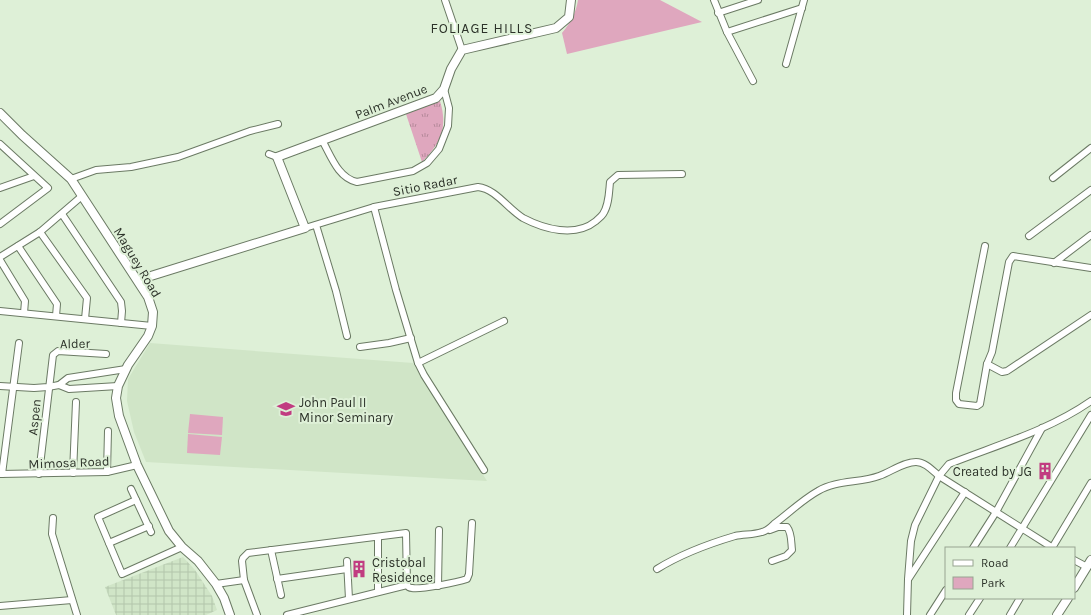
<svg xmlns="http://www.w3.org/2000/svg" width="1091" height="615" font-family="Karla,sans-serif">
  <defs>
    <pattern id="industrial-grid" width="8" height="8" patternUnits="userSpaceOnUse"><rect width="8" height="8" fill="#d0e5c7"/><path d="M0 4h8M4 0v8" fill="none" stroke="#b3c5ab"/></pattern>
    <pattern id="grass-tufts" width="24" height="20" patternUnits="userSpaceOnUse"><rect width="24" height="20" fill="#dfa7be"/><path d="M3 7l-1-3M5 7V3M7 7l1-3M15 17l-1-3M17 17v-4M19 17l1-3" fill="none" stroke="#b5899a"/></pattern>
  </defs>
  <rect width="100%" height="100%" fill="#def0d7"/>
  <polygon fill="#d0e5c7" points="150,343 413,363 487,481 146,462 134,432 127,401 128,379"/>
  <polygon fill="url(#industrial-grid)" points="183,557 195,570 212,596 217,610 206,615 116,615 105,587"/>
  <path fill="url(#grass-tufts)" d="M440 101C448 127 441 143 422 162L406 114Z"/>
  <g fill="#dfa7be">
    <path d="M578 0H660L702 22 567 54 562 33C571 22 576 13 578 0Z"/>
    <polygon points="190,414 223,417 222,435 188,433"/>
    <polygon points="188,434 222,437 220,455 187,453"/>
  </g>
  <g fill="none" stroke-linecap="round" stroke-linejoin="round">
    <g stroke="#6b7a64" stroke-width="8">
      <g id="minor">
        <polyline points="445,0 462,50"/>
        <polyline points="714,0 727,32 753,81"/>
        <polyline points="718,13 758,0"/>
        <polyline points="727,32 802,8"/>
        <polyline points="786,64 804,0"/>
        <path d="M322 140C331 156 338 178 357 182L413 171 427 163 439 149 448 126 449 108 444 89"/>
        <polyline points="0,144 48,188 0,224"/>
        <polyline points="269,154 277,157"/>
        <polyline points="1053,178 1091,148"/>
        <polyline points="71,179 96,170 131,167 178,157 250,131 278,124"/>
        <polyline points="0,188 34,176"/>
        <polyline points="374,207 396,290 418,363 424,375 484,470"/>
        <polyline points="62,214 121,302 122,311 121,323"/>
        <polyline points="316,225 336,291 347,336"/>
        <path d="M305 228 374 207 478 187C496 189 508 209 523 218 544 229 575 238 596 221 598 219 601 217 603 214 609 205 609 192 610 182L618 175 682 174"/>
        <polyline points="40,232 87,298 85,319"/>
        <polyline points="1029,236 1091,190"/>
        <polyline points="18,246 57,304 56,316"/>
        <polyline points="985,246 956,393 956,400 959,404 977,406 980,404 987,364 992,352 1009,262 1013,256 1091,268"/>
        <polyline points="0,257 40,232 82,196"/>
        <polyline points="0,260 25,301 24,313"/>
        <polyline points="1054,263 1091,235"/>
        <polyline points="0,311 152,326"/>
        <polyline points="360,347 389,343 411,338"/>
        <polyline points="418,363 504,321"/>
        <polyline points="987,364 1002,372 1007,371 1091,315"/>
        <polyline points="59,385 69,389 118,386"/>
        <polyline points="0,386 34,388 48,387 59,385 68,378 126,369"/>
        <polyline points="107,472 108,431"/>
        <polyline points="73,473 76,402"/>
        <polyline points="0,474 107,472 137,465"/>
        <polyline points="2,474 19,343"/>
        <polyline points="39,474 53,355 58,351 106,354"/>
        <polyline points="131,489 151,532"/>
        <polyline points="136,500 98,517 122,574 182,547"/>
        <polyline points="53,518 52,534 77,615"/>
        <path d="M770 530 778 527H787C792 533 791 543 792 550L786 556 772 561"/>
        <polyline points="109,543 149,526"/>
        <polyline points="973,548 996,512 1042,428"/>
        <polyline points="1010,548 1091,415"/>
        <polyline points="1052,548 1091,483"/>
        <polyline points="271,550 281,595"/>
        <polyline points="1074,560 1087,567"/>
        <polyline points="347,561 349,599"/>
        <path d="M657 569C681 554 708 544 735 536 744 534 753 535 762 532 766 531 771 527 774 524 789 513 802 500 818 491 836 480 860 483 879 476 891 472 903 462 916 462 925 462 932 470 939 476L1053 548"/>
        <polyline points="909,578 965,492"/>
        <polyline points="277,579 347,569"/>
        <polyline points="216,584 244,580"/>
        <polyline points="438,586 439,530"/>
        <polyline points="378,591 378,537"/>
        <polyline points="0,606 72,600"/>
        <polyline points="257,615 244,580 242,561 243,558 248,553 406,533 407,585"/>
        <path d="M287 615 407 585C408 587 409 588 412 588 420 590 458 582 467 579L469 574 472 523"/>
        <path d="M907 615 908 579 911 541 915 525 939 476 949 464C997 445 1048 431 1091 401"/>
        <polyline points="930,615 946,590"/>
        <polyline points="969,615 980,598"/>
        <polyline points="1010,615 1020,598"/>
      </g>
    </g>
    <g stroke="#6b7a64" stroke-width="10">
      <g id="tertiary">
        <polyline points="0,113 22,135 71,179 148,297 153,312 152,326 148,336 128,365 118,386 116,398 119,416 137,465 169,531 182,547 198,561 216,584 224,598 230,615"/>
        <polyline points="138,280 305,228 277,157 436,98 444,89 451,69 462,50 556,28 569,17 571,0"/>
        <polyline points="1074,588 1091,560"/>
        <polyline points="1057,615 1068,598"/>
      </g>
    </g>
    <use href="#minor" stroke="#fff" stroke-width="6"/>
    <use href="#tertiary" stroke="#fff" stroke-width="8"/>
  </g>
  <defs>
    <g id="university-bare" transform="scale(1.38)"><path d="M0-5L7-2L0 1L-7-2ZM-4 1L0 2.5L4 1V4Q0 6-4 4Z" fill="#c13c81" stroke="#def0d7" stroke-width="2.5" paint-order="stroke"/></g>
    <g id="building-bare" transform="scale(1.38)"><path d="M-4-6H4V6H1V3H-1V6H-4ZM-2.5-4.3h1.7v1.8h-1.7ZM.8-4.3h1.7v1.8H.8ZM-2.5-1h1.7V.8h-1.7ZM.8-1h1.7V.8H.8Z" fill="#c13c81" stroke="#def0d7" stroke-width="2.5" paint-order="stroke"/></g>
  </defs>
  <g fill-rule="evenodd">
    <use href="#university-bare" x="286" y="409"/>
    <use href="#building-bare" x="1045" y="471"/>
    <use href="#building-bare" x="359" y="569"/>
  </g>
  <g text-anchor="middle" stroke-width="4" stroke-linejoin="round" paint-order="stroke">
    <g font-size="13" fill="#2c3229" stroke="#def0d7">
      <text transform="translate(391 101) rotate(-21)" y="5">Palm Avenue</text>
      <text transform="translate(425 185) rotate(-11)" y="5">Sitio Radar</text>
      <text transform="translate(138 262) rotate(59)" y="5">Maguey Road</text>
      <text transform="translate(75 343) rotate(-1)" y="5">Alder</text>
      <text transform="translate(34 417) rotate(-84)" y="5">Aspen</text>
      <text transform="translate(69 462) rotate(-2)" y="5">Mimosa Road</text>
    </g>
    <g font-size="13" fill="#2c3229" stroke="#def0d7" text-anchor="start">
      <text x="299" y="407">John Paul II<tspan x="299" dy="15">Minor Seminary</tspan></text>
      <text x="1032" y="476" text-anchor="end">Created by JG</text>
      <text x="372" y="567">Cristobal<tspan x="372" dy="15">Residence</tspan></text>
    </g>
    <g font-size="14" letter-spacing="1" fill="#2c3229" stroke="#def0d7">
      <text x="482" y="33">FOLIAGE HILLS</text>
    </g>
  </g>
  <rect x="945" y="547" width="130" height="52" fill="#def0d7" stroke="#97a491"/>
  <rect x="953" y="560" width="20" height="6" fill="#ffffff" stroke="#97a491"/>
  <text x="981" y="567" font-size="12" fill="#2c3229">Road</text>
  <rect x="953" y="577" width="20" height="12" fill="#dfa7be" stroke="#97a491"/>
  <text x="981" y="587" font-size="12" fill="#2c3229">Park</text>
</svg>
